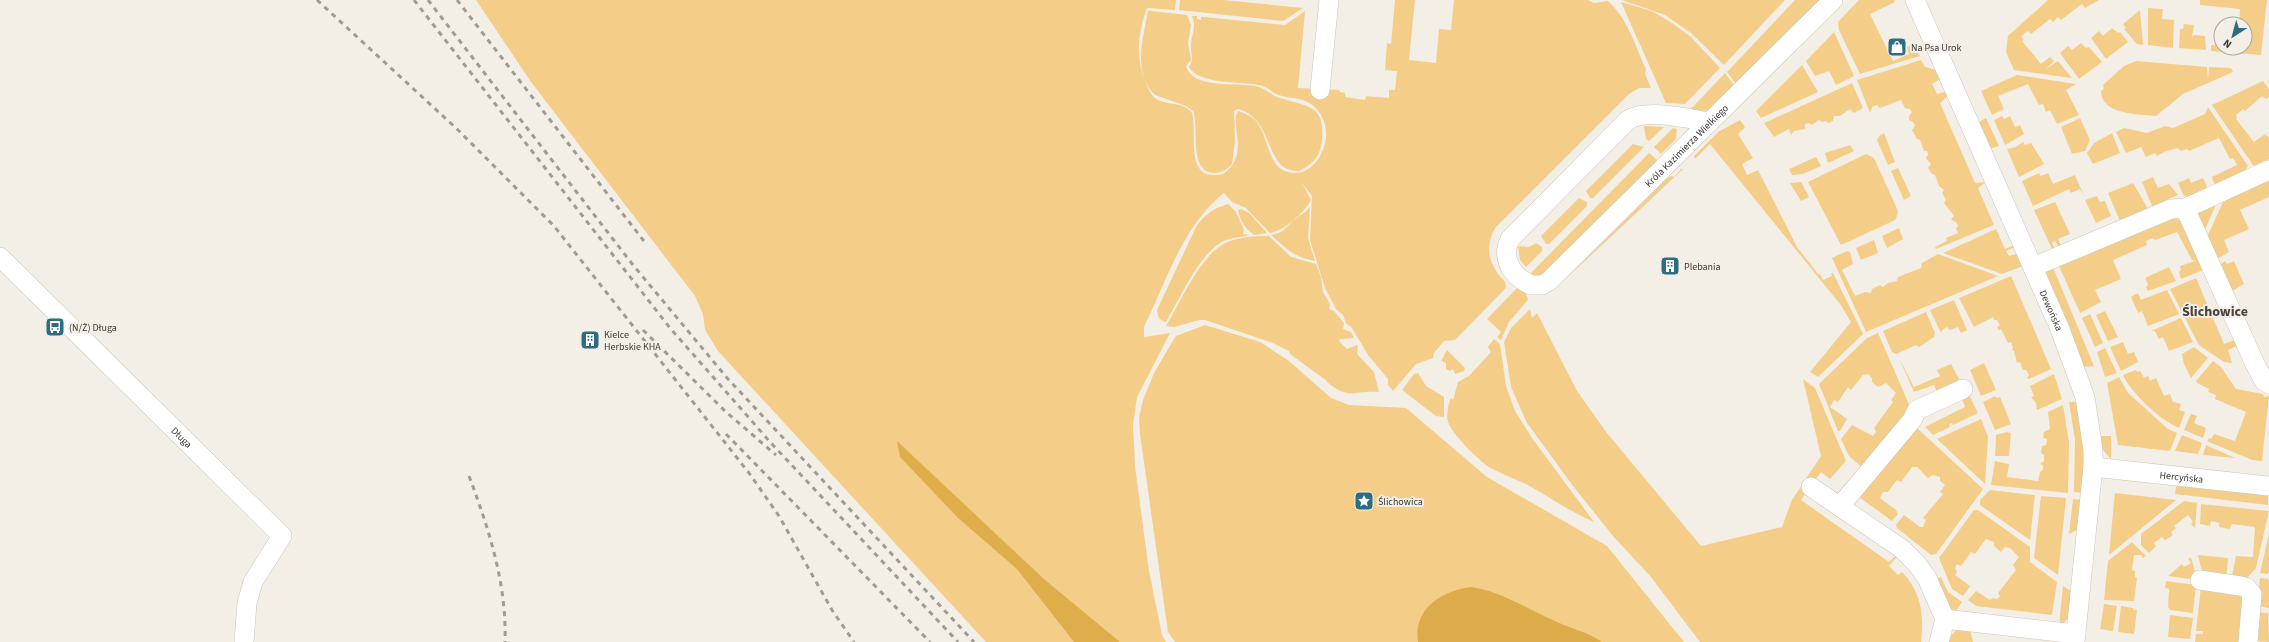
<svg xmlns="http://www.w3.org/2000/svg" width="2269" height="642" font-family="'Source Sans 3',sans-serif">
  <rect width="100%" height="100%" fill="#f3efe6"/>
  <g fill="#f4ce88">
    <path d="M476 0H1176L1175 10 1147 8C1138 33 1135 59 1146 83 1149 90 1151 96 1158 100 1168 105 1184 102 1192 113 1198 134 1183 183 1223 174 1251 155 1229 125 1238 111 1244 113 1253 117 1257 122 1270 139 1267 174 1296 173 1307 173 1317 163 1321 154 1332 134 1325 108 1303 100 1297 98 1289 98 1282 96 1273 94 1267 86 1258 85 1240 81 1199 85 1189 67 1194 59 1191 56 1191 46 1191 35 1197 28 1192 16H1197V19L1201 20V17H1204L1285 25 1305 11 1298 88 1339 90 1340 92 1345 93V97L1365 100 1366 96 1389 98V90H1395L1397 71 1385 70 1387 43 1391 44 1395 0H1415L1409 60 1436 63 1439 29 1451 30 1454 0H1588L1594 3 1608 1C1628 19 1635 46 1646 69L1645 74 1651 88H1639L1629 94 1495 228C1486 245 1487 259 1499 275 1503 280 1506 281 1506 288L1455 340 1444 341 1434 353 1433 358 1416 364 1393 391 1388 385V379L1368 355 1352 328 1346 323 1343 315 1336 309 1325 288 1310 240 1312 196 1302 183 1311 200C1304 213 1285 230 1270 233L1246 208 1232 202 1224 193C1183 225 1166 282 1144 327V337L1170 333 1137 397 1133 425 1135 466 1149 571 1162 635 1166 642H986L718 351 705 330 703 314 695 296 531 82Z"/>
    <polygon points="1180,0 1224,0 1303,8 1283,21 1179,10"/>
    <polygon points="1622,0 1785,0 1724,65 1691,33 1665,15"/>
    <polygon points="1795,0 1821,0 1737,85 1727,72"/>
    <polygon points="1859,0 1894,0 1895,2 1870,14 1893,61 1909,54 1907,47 1914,44 1920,56 1860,74 1839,30 1838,22"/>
    <polygon points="2048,0 2099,0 2085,8 2082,4 2061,20 2058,17 2053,22 2050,19 2031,34 2028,31 2021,36 2024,40 2022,41 2041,64 2050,57 2054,61 2046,69 2058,61 2072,78 2014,70 2006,52 2008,36"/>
    <polygon points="2200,0 2267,0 2261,55 2211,51 2211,45 2215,45 2215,40 2221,41 2221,48 2245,48 2245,24 2239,24 2240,9 2200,5"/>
    <polygon points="1621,2 1652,11 1672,23 1691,37 1720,68 1685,104 1666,103"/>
    <polygon points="2148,8 2163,9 2162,19 2174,20 2173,48 2148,45"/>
    <path d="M1151 10V11L1187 15 1191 25 1188 43 1191 60 1186 66C1193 91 1241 81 1259 87 1267 90 1273 96 1280 98 1304 106 1326 104 1322 139 1321 155 1314 164 1299 171 1263 172 1276 119 1238 109L1234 111 1235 141 1232 164C1228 169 1222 172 1216 173 1187 174 1200 127 1193 111L1186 106 1155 95C1132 73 1143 39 1148 11Z"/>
    <polygon points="2140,10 2143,45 2137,44 2124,29 2126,28 2123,24"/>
    <polygon points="2184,24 2194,25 2192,37 2194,35 2205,36 2206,50 2179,48 2180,29 2183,29"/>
    <polygon points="2112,28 2118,33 2120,32 2128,42 2106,59 2091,38 2099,31 2103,36"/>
    <polygon points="1834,32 1854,76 1836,85 1829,71 1815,76 1806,61"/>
    <polygon points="2081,43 2086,48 2089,47 2102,62 2079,79 2060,53 2068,46 2072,50"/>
    <polygon points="1921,60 1925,67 1936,70 1940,79 1932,84 1937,94 1945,92 1949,95 1940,103 1975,183 1986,182 1978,188 1994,225 1936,249 1935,247 1947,241 1946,238 1958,233 1956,228 1958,226 1956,222 1953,221 1951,219 1954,216 1944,203 1946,200 1942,193 1944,190 1939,186 1935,175 1932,174 1928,168 1931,164 1926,158 1928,155 1927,151 1924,151 1920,140 1917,139 1912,130 1915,126 1913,122 1909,120 1909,116 1912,112 1910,109 1905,108 1901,100 1880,108 1877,105 1872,107 1870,113 1857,80"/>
    <path d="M2136 61 2207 67 2208 79 2209 67 2231 68 2233 72 2183 94 2156 116C2139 114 2101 115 2101 91L2104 88 2103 85 2124 66Z"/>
    <polygon points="1802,65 1818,92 1761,118 1756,111"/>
    <polygon points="1725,73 1735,87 1709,110 1692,112 1690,110"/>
    <polygon points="2017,75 2076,84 2066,90 2079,115 2057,124 2050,110 2046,112 2043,104 2039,105 2028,84 1998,96 2004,109 1992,115 1981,91"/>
    <polygon points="2263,81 2269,89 2269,97 2266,99 2262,96 2245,111 2243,109 2236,115 2237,117 2236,119 2254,142 2265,134 2269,138 2269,159 2256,165 2253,165 2212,105"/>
    <polygon points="1852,83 1863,108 1854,113 1850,109 1840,116 1834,116 1833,121 1828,123 1826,121 1822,122 1819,120 1812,125 1809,123 1805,124 1805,129 1794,131 1791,135 1789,129 1774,137 1764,123"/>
    <polygon points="2208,107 2248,166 2245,171 2215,186 2212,177 2237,165 2233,158 2230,159 2219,138 2189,151 2187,149 2181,151 2178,148 2164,152 2157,156 2155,153 2146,157 2141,147 2126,153 2116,132 2124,128 2147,133 2165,126 2173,128 2205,114"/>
    <polygon points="2002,116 2004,119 2010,116 2015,127 2020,125 2024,134 2005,145 1994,120"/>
    <polygon points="1986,118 1999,146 1992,148 1988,146 1977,123"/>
    <polygon points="2080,118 2090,140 2085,151 2072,154 2061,127"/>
    <polygon points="1740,120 1745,127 1738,134 1753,158 1742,164 1747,175 1758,170 1797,247 1819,275 1820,274 1823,280 1832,276 1831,273 1833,273 1863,334 1818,377 1810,372 1851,322 1840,304 1710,144 1695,159 1694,156 1718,132"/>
    <polygon points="1644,126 1664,127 1649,141 1646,139"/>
    <polygon points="1673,128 1677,129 1676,139 1661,154 1654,147"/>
    <polygon points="1884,133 1895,162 1888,165 1877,140 1880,135"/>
    <polygon points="2112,133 2120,153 2093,164 2087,153 2094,143"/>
    <polygon points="2023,142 2025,145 2031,143 2044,164 2019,177 2007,149 2016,147"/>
    <polygon points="1633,144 1644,147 1593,198 1590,198 1586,191"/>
    <polygon points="1850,145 1854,151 1828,163 1825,153"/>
    <polygon points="1649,153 1657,160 1657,164 1549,272 1539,276 1530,274"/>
    <polygon points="1866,154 1874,158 1898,211 1896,219 1893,221 1841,245 1808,182"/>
    <polygon points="1816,157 1821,166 1803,174 1792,175 1789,169"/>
    <polygon points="1898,168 1911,196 1904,200 1891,171"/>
    <polygon points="1681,169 1683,169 1566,279 1665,180 1671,176 1674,177"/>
    <polygon points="2039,173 2041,176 2048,173 2053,184 2075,175 2084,196 2080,189 2071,193 2069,189 2033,206 2022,181"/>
    <polygon points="2269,176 2269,197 2240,210 2249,229 2224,240 2229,252 2217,259 2207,237 2224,200"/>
    <polygon points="2153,177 2158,188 2169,184 2178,195 2152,206 2142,182"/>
    <polygon points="2189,178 2191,183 2203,178 2209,191 2196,195 2184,196 2178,183"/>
    <polygon points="1801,182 1809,197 1801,201 1790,183"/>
    <polygon points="2133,183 2148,209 2120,221 2108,193"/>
    <polygon points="2097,196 2100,202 2105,201 2111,216 2096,223 2085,200"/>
    <polygon points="1579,198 1587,202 1587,206 1549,244 1546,244 1541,236"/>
    <polygon points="2055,202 2070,234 2058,239 2061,245 2058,246 2055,241 2052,243 2054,248 2052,249 2034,210"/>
    <path d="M1228 204 1236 212 1244 230 1243 234 1249 235C1240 238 1228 237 1220 243 1198 257 1179 300 1166 322 1159 320 1158 317 1157 310L1196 227C1204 215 1214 208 1228 204Z"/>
    <polygon points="2214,204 2215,207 2203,234 2198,214 2199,211"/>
    <path d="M1310 207 1308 238 1315 261C1292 256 1288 250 1271 235 1287 232 1285 227 1295 219 1301 214 1304 215 1310 207Z"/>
    <path d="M1241 209 1249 213 1267 233 1254 235C1245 229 1240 220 1238 210Z"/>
    <polygon points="2175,218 2181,221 2203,270 2181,279 2179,272 2181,270 2180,266 2195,261 2192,260 2177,232 2155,240 2153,238 2146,241 2147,245 2113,260 2121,279 2095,290 2101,302 2080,313 2059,266"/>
    <polygon points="1899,228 1903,239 1887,248 1882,236"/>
    <polygon points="1996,229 2005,249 2014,245 2015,247 2006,251 2009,256 2019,253 2023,266 2002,274 1943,253"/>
    <path d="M1269 236 1291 257 1316 264 1321 277 1323 292 1330 304 1329 309 1334 311 1344 323 1343 329 1351 332 1354 338 1340 339 1339 341 1347 349 1357 345 1358 347 1357 354 1374 372 1379 392C1353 390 1351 401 1327 382V381L1290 354 1289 351 1273 343 1205 320H1199L1174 327 1166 326C1180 303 1197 263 1219 247 1232 237 1253 236 1269 236Z"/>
    <polygon points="1874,240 1878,253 1861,260 1856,248"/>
    <polygon points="1536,243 1542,247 1542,251 1526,267 1520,260 1518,246 1529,247"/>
    <polygon points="1847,251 1850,252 1853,264 1842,270 1855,296 1865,292 1871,293 1872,289 1880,285 1883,287 1888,283 1897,281 1898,277 1921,268 1922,263 1938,254 1998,276 1866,332 1832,258"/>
    <polygon points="2225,261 2227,264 2234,261 2244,284 2232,291 2220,265"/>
    <polygon points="2052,265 2094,366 2084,367 2042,269"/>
    <polygon points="2169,267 2176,281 2148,291 2146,287 2148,285 2145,278"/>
    <polygon points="2011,276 2051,369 2029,379 2027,378 2029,375 2026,370 2023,370 2020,362 2017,363 2014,351 2012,350 2013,348 2011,342 2008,343 2001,329 1999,330 1997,327 2000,325 1997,320 1994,320 1993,317 1974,327 1959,298"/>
    <polygon points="2196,278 2224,344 2234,340 2239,345 2228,350 2232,363 2224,362 2199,345 2170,289"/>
    <polygon points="1518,287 1526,294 1528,300 1509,322 1501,340 1497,337 1501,332 1487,319"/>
    <polygon points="2167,290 2179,314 2148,326 2142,311 2138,313 2131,297 2138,293 2141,300"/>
    <polygon points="1954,300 1967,330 1961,333 1958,327 1950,330 1947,327 1942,330 1941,333 1930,310"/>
    <path d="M1530 309 1532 318 1537 313 1577 391 1607 433 1701 546 1782 527 1792 500 1821 456 1803 379 1815 388 1846 461 1830 479 1821 472 1801 500 1889 562 1894 557H1897L1889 566 1898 575 1902 572C1922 593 1924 615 1921 642H1700L1651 577 1613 536 1573 486 1527 423 1511 387 1504 342 1511 328Z"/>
    <polygon points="2105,311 2118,337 2108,341 2096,315"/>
    <polygon points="1926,312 1935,333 1934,337 1919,347 1916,345 1896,354 1892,352 1883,331"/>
    <polygon points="2090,314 2103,343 2095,347 2082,318"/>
    <polygon points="2181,318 2193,342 2169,351 2163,337 2159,339 2155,331 2151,331"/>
    <polygon points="1205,325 1260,342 1289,361 1331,398 1349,405 1406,408 1487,477 1607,546 1684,642 1175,642 1168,632 1140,434 1139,418 1143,400 1154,373 1171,344 1176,336"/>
    <polygon points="1878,333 1911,409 1864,469 1849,456 1841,439 1852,425 1873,436 1876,432 1874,428 1893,402 1891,400 1896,393 1886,383 1878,387 1872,382 1872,378 1868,374 1863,375 1851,390 1848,387 1838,402 1834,400 1830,407 1847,419 1840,431 1838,431 1819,384 1867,338"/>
    <path d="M1494 339 1500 344 1506 386 1515 411 1532 438 1594 522C1573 513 1554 500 1533 488 1519 480 1503 475 1489 467 1478 460 1453 435 1448 422 1446 416 1448 404 1451 398L1453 400 1458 382 1469 376 1491 352 1488 347Z"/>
    <polygon points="2123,342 2128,354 2134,352 2138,362 2121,371 2110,347"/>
    <polygon points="2194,347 2208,358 2191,378 2184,364 2182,354"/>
    <polygon points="2105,348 2117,373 2105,377 2097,352"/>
    <polygon points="1447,350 1465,368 1464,371 1455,374 1453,369 1450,371 1446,369 1446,363 1441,361"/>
    <polygon points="1899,358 1914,387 1940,376 1937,370 1951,364 1960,381 1939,396 1934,385 1914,392"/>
    <polygon points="2213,361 2221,367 2236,389 2263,394 2264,397 2269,396 2262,461 2252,460 2207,441 2209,438 2211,439 2214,434 2235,441 2246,412 2215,399 2216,395 2208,392 2209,389 2197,383 2196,381"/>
    <polygon points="1984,363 1996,390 1981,396 1970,370"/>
    <path d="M2136 370 2137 372 2140 371 2144 378 2148 376 2150 381 2156 378 2164 396 2170 394 2173 402 2181 404 2179 410 2185 412 2179 428C2160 420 2132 394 2123 375Z"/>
    <polygon points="1418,373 1426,386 1444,397 1444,417 1436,416 1402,390 1414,374"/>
    <polygon points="2054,374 2062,399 2037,410 2036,403 2031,397 2034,396 2030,386"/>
    <polygon points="2119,377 2128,393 2168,429 2177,433 2170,451 2118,445 2107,383"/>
    <polygon points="1961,396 1970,397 1978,413 1953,425 1952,423 1949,424 1950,427 1933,435 1925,427 1965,407"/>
    <polygon points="1995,396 1996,398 2000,397 2011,424 1995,430 1983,402"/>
    <polygon points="2069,402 2075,402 2078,405 2085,441 2083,493 2074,492 2075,440"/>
    <polygon points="2063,405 2069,443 2068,493 1991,485 1995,461 2009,464 2007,477 2038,481 2040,472 2043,470 2043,465 2040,464 2044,461 2044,455 2041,453 2042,446 2046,445 2047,439 2043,438 2044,432 2050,429 2048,412"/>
    <polygon points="2191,414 2197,416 2194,423 2206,428 2203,438 2184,430"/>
    <polygon points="1981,419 1988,437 1985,484 1937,439"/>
    <polygon points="1917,428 1983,489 1936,554 1931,555 1897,528 1896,525 1904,515 1920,527 1923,527 1926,520 1923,518 1943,494 1940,492 1945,485 1940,481 1940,477 1933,475 1928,478 1917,467 1912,467 1901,482 1897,480 1888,492 1883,492 1880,498 1896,510 1898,514 1892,521 1859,497"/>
    <polygon points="2007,432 2011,433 2009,456 1995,456 1996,435"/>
    <polygon points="2182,435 2202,443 2198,454 2175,451"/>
    <polygon points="2102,436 2111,436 2111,459 2102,449 2100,438"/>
    <polygon points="2206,445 2235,458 2203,455"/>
    <polygon points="2179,484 2268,494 2268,505 2175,494 2176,487"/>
    <polygon points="1990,490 2035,495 2030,540 1980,505 1980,500"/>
    <polygon points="2115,493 2176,500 2109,555 2114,502"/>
    <polygon points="2041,496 2066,498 2058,575 2034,558"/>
    <polygon points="2073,499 2082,500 2079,529 2069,534"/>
    <polygon points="2184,501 2197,503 2195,528 2191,524 2193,522 2188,515 2174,526 2176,528 2171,532 2173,535 2165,540 2162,537 2154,543 2156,546 2149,553 2141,545 2141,534"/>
    <polygon points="2201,504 2269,511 2256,568 2247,578 2231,581 2236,556 2253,557 2255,527 2232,524 2230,529 2219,527 2219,523 2211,521 2210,526 2200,524"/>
    <polygon points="1974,510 1978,510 2030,547 2030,562 2057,582 2052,615 1976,606 1968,600 1976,591 1990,600 1993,598 1997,599 2000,596 1998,593 2016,570 2013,565 2019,557 2010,548 2005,547 2001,552 1994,546 1994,542 1986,539 1975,554 1971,552 1961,566 1957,564 1955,568 1957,572 1955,575 1970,586 1963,596 1952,589 1939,558"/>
    <polygon points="2269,534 2269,571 2268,574 2260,573"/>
    <polygon points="2132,542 2146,556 2142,558 2142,555 2134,555 2132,570 2135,571 2135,577 2137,578 2134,601 2104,600 2108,561"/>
    <polygon points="2198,555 2228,558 2226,580 2202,572"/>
    <polygon points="2191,557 2197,580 2168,576 2182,564 2184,567 2191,563 2188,559"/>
    <polygon points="1941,577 1948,592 1962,602 1955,612 1950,609 1935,580"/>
    <polygon points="2260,578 2268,579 2269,582 2269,608 2257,606"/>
    <polygon points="2166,581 2196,585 2193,613 2170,610 2168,607 2169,589 2165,588"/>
    <polygon points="2063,586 2071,591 2069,618 2059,626"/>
    <polygon points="2201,587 2231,591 2244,596 2242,642 2195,642 2196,634 2203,634 2203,631 2196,631"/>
    <polygon points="2104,604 2117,606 2113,631 2100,629"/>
    <polygon points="2121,606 2133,608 2133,610 2137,610 2134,634 2118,632"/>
    <polygon points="2256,612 2268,613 2269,642 2254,641"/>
    <polygon points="2170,615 2193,618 2190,639 2168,637"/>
    <polygon points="1958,628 1965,631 1970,629 1973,642 1945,642"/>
  </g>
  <polygon fill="#deae4b" points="897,441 1045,580 1120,642 1074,642 1017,569 958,518 900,457"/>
  <path fill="#ddac4a" d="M1471 587C1501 591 1529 610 1557 622 1572 629 1588 632 1602 642H1418C1413 609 1441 591 1471 587Z"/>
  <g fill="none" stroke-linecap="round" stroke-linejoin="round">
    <g stroke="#cac5bd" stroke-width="20">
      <g id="minor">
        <path id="s1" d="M1915 0 2060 329 2085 397 2093 450V467L2075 642"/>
        <polyline points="1320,90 1329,0"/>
        <path id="s2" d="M1710 122C1690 119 1646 108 1628 120L1510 239C1501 258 1511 276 1531 285H1542L1549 281 1833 0"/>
        <polyline points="2185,208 2255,364 2264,381 2269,384"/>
        <path id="s3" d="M0 257 282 536 253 582 247 603 244 642"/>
        <polyline points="2033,267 2171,209 2185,208 2197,203 2269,170"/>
        <path id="s4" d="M2093 467 2269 486"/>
        <polyline points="1811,487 1902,549 1917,564 1927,578 1945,619 1939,642"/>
        <polyline points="1840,506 1912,420 1917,410 1963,389"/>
        <polyline points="2200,580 2240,586 2246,587 2252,594 2248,642"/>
        <polyline points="1945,619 2076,634"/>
      </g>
    </g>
    <use href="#minor" stroke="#fff" stroke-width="19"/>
    <g stroke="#9f9c95" stroke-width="3" stroke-dasharray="5 5" stroke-linecap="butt">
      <polyline points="317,0 457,129 554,226 749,473 779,516 832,610 854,642"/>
      <polyline points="414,0 670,328 771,443 958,642"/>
      <polyline points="428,0 633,265 728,379 974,642"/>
      <polyline points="457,0 647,245"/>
      <polyline points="643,330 726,412 776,455"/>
      <polyline points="726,434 930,642"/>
      <path d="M469 476C489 529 507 585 505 642"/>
    </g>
  </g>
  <defs>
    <g id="shop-square" transform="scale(1)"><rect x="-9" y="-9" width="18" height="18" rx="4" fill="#2d6c81" stroke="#f3efe6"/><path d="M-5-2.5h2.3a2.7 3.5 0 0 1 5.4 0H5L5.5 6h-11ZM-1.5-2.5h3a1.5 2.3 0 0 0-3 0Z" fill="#fff"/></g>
    <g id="building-square" transform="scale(1)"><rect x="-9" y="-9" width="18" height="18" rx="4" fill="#2d6c81" stroke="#f3efe6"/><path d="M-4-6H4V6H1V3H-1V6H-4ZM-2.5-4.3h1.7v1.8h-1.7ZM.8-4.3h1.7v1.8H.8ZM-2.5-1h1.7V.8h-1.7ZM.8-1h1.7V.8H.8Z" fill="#fff"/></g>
    <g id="bus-square" transform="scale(1)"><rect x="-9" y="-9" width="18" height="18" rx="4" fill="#2d6c81" stroke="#f3efe6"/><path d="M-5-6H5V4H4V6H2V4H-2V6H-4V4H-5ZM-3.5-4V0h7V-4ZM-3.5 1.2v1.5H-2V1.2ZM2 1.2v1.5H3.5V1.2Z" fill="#fff"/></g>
    <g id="sight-square" transform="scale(1)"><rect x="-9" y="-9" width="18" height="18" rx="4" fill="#2d6c81" stroke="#f3efe6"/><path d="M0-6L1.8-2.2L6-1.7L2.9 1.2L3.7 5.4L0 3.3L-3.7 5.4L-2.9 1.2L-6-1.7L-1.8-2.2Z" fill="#fff"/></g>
  </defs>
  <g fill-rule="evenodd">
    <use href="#shop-square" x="1897" y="47"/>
    <use href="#building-square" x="1670" y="266"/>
    <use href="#bus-square" x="55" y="327"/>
    <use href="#building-square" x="590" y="340"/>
    <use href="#sight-square" x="1364" y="501"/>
  </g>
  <g text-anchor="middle" stroke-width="4" stroke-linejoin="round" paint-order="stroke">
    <g font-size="10" fill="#3a3935" stroke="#f3efe6" text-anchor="start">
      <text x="1911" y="51">Na Psa Urok</text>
      <text x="1684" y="270">Plebania</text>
      <text x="69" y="331">(N/Ż) Długa</text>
      <text x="604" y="338">Kielce<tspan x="604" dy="12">Herbskie KHA</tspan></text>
      <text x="1378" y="505">Ślichowica</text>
    </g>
    <g font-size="10" fill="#3a3935" stroke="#f3efe6">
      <text dy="4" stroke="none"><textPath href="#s2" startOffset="520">Króla Kazimierza Wielkiego</textPath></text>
      <text dy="4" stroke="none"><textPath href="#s1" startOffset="339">Dewońska</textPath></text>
      <text dy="4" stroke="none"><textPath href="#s3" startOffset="256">Długa</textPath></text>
      <text dy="4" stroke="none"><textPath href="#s4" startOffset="89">Hercyńska</textPath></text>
    </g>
    <g font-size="14" font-weight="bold" fill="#46423c" stroke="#f3efe6">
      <text x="2215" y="316">Ślichowice</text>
    </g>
  </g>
  <g transform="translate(2233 36) rotate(216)"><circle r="19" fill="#f3efe6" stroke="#a9a69f"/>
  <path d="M0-3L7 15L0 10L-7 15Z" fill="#2d6c81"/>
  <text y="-6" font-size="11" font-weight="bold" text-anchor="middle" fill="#3a3935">N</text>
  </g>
</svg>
